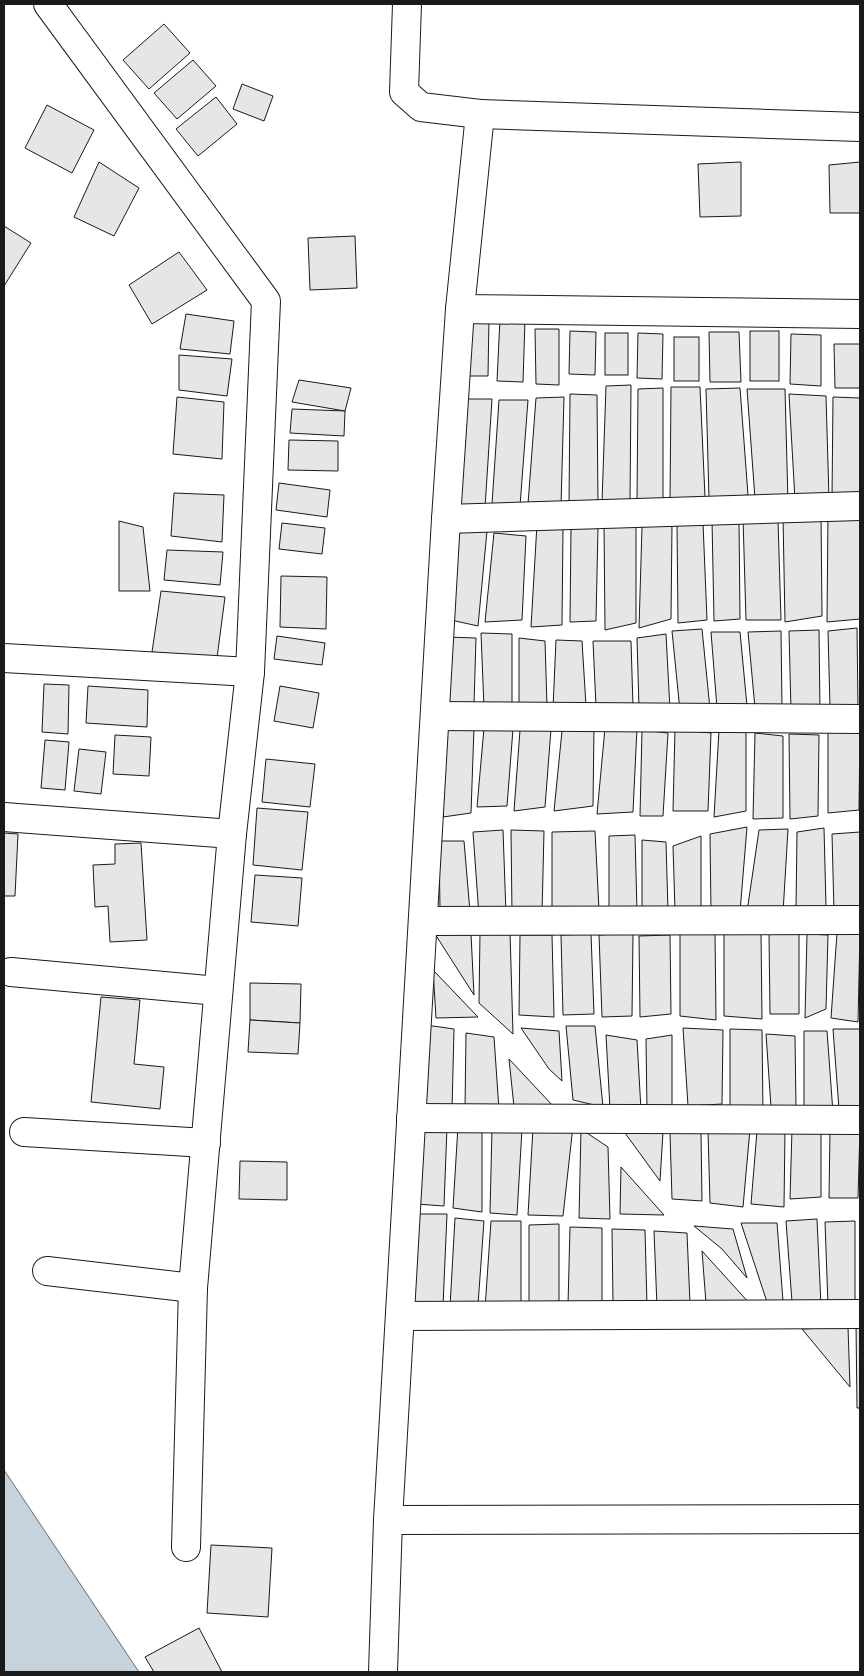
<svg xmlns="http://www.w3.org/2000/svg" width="864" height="1676" font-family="Jost,sans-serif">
  <rect width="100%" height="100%" fill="#fff"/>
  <polygon fill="#c6d2dc" stroke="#6a6a6a" points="4,1470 139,1672 4,1672"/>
  <g fill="#e6e6e6" stroke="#1a1a1a">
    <polygon points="164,24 190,53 149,89 123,60"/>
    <polygon points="193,60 216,86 177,119 154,93"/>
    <polygon points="242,84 273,96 264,121 233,109"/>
    <polygon points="216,97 237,124 198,156 176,129"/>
    <polygon points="47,105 94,130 72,173 25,148"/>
    <polygon points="99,162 139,188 114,236 74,217"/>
    <polygon points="741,162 741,216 700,217 698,164"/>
    <polygon points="860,162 860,213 830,213 829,165"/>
    <polygon points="4,226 31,243 4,286"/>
    <polygon points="355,236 357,288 310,290 308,238"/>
    <polygon points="179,252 207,290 152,324 129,285"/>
    <polygon points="186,314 234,321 230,354 180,349"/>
    <polygon points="463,317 489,317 488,376 463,376"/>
    <polygon points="500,319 525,320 523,382 497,381"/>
    <polygon points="535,329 559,329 559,385 536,384"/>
    <polygon points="570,331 596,332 595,375 569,374"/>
    <rect x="750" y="331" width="29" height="50"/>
    <polygon points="709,332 739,332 741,382 710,382"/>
    <rect x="605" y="333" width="23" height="42"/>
    <polygon points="638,333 663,334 662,379 637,378"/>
    <polygon points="791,334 821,335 821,386 790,384"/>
    <rect x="674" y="337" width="25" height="44"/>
    <polygon points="834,344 860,344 860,388 835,388"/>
    <polygon points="179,355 232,359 227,396 179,390"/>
    <polygon points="299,380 351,388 345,411 292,402"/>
    <polygon points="631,385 630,503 602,502 606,386"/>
    <polygon points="671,387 700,387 705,497 670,502"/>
    <polygon points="663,388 663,500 637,500 638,389"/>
    <polygon points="740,388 748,495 709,499 706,389"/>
    <polygon points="747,389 785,389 788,503 755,499"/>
    <polygon points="570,394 597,395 598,504 569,504"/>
    <polygon points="789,394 826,396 829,499 795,500"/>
    <polygon points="177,397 224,402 222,459 173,454"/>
    <polygon points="564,397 561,506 528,504 536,398"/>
    <polygon points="833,397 860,398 860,492 832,497"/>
    <polygon points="462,399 492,399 485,508 455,507"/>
    <polygon points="499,400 528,400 520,506 492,504"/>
    <polygon points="292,409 345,411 344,436 290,433"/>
    <polygon points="289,440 338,441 338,471 288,470"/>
    <polygon points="279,483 330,490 327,517 276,510"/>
    <polygon points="174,493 224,495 222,542 171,536"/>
    <polygon points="828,512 860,513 860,619 827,622"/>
    <polygon points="821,514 822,616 785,622 783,517"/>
    <polygon points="743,518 778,520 781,620 746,620"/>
    <polygon points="712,520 739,521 740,619 714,621"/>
    <polygon points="119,521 143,527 150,591 119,591"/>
    <polygon points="282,523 325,528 322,554 279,549"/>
    <polygon points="672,523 671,619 639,628 642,527"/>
    <polygon points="703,523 707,620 678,623 677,524"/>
    <polygon points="537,524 563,528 562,625 531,627"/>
    <polygon points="604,524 636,526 636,623 605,630"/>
    <polygon points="598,527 596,621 570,622 571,528"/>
    <polygon points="457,529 487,531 478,626 451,620"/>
    <polygon points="494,533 526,536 522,620 485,622"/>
    <polygon points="167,550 223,552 220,585 164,580"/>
    <polygon points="281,576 327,577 326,629 280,627"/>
    <polygon points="161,591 225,597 217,658 152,652"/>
    <polygon points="857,628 858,707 830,707 828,631"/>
    <polygon points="702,629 710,709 680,711 672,631"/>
    <polygon points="819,630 820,712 791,711 789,631"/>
    <polygon points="781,631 782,708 755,708 748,632"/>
    <polygon points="711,632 740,632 747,706 717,708"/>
    <polygon points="481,633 512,634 512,707 484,708"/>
    <polygon points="666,634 670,710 639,709 637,638"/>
    <polygon points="277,636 325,643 322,665 274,659"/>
    <polygon points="447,637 476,638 474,705 442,702"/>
    <polygon points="519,638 545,641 547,706 519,706"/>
    <polygon points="556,640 582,641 586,706 553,708"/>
    <polygon points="593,641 631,641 633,707 596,707"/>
    <polygon points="44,684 69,685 68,734 42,732"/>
    <polygon points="88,686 148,690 147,727 86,723"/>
    <polygon points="280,686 319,693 313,728 274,721"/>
    <polygon points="446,728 474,728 471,813 443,817"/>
    <polygon points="484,728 513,729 507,806 477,807"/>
    <polygon points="594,728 593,806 554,811 562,731"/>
    <polygon points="605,728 637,728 633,812 597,814"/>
    <polygon points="551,729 545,807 514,811 520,730"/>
    <polygon points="675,729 711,733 708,811 673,811"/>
    <polygon points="642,730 668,733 663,816 640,816"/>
    <polygon points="719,730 746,731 746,811 714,817"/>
    <polygon points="860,730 859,810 828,813 828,732"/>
    <polygon points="755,733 783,736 783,818 753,819"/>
    <polygon points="789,734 819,735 818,816 790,819"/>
    <polygon points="115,735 151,737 149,776 113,774"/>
    <polygon points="45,740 69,742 65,790 41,788"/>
    <polygon points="79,749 106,752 101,794 74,791"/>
    <polygon points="266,759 315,764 310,807 262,802"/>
    <polygon points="257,808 308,812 302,870 253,865"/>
    <polygon points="747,827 740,912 711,913 710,834"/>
    <polygon points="824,828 826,907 796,909 797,832"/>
    <polygon points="788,829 783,913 747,912 759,830"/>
    <polygon points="503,830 506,914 479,916 473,832"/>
    <polygon points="511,830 544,831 542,914 512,914"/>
    <polygon points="595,831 599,910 552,908 552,832"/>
    <polygon points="860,832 860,910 834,912 832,834"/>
    <polygon points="4,833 18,834 15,896 4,896"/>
    <polygon points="635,835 637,911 609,913 609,836"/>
    <polygon points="701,836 701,913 675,911 673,846"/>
    <polygon points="642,840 666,842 668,911 642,913"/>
    <polygon points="439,841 464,841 470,912 440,910"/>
    <polygon points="141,843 147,940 110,942 108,906 95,907 93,865 115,864 115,844"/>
    <polygon points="255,875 302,878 298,926 251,922"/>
    <polygon points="480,932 510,932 513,1034 479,1003"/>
    <polygon points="715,932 716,1020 680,1016 680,933"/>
    <polygon points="724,932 761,932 762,1019 724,1016"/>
    <polygon points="633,933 632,1016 602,1017 599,935"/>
    <polygon points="799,933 799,1014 770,1014 769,934"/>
    <polygon points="837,933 860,933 858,1022 831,1018"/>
    <polygon points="435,934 471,934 474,995"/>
    <polygon points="591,934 594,1014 563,1015 561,935"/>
    <polygon points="807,934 828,935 826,1009 805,1018"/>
    <polygon points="520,935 552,935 554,1017 519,1015"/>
    <polygon points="670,935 671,1014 640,1017 639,936"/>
    <polygon points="433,970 478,1017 436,1018"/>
    <polygon points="250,983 301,984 300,1023 250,1020"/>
    <polygon points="101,997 140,1000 134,1064 164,1067 160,1109 91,1102"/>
    <polygon points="250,1020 300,1023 298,1054 248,1052"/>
    <polygon points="426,1025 454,1029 452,1110 422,1108"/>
    <polygon points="566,1026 595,1026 603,1107 573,1100"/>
    <polygon points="521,1028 559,1031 562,1081 549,1069"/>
    <polygon points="683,1028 723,1030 722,1104 688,1106"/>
    <polygon points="730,1029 762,1030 763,1113 730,1111"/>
    <polygon points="833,1029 860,1029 860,1111 839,1109"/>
    <polygon points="804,1031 827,1031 833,1113 804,1112"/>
    <polygon points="466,1033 494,1037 499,1110 465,1108"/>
    <polygon points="766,1034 795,1036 796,1108 771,1107"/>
    <polygon points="606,1035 637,1040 641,1110 610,1109"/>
    <polygon points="672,1035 672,1111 647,1111 646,1039"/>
    <polygon points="509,1059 554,1107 514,1107"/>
    <polygon points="458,1126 482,1128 482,1212 453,1208"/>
    <polygon points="573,1126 563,1216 528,1215 533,1128"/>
    <polygon points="447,1127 444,1206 416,1204 421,1128"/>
    <polygon points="492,1128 522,1129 517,1215 490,1213"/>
    <polygon points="860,1128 858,1198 829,1198 830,1130"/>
    <polygon points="581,1129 608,1147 610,1219 579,1218"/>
    <polygon points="750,1129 743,1207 710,1203 708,1130"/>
    <polygon points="785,1129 784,1207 751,1204 757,1131"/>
    <polygon points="792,1129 821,1129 821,1197 790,1199"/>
    <polygon points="663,1132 660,1181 625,1133"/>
    <polygon points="670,1133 701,1133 702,1201 672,1199"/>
    <polygon points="240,1161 287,1162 287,1200 239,1199"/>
    <polygon points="621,1167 664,1215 620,1214"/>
    <polygon points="415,1214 447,1214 443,1306 411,1305"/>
    <polygon points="455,1218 484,1221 478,1305 450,1307"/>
    <polygon points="817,1219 821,1306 792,1302 786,1221"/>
    <polygon points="491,1221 521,1221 521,1309 485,1309"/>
    <polygon points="855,1221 855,1304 828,1305 825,1222"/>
    <polygon points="741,1223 777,1223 783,1301 767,1302"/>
    <polygon points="559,1224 559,1306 529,1307 529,1225"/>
    <polygon points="694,1226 733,1229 747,1278 722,1249"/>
    <polygon points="570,1227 602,1228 602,1303 568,1305"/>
    <polygon points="612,1229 645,1230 647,1305 613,1304"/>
    <polygon points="654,1231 687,1233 690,1304 657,1307"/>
    <polygon points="702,1251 751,1305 706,1303"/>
    <polygon points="856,1324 860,1324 860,1408 857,1408"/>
    <polygon points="848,1327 850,1387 802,1329"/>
    <polygon points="211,1545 272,1548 268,1617 207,1613"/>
    <polygon points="199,1628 222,1672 154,1672 145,1657"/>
  </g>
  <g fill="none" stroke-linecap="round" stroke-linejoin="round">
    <g stroke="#1a1a1a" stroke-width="30">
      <g id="street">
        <polyline points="48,4 266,301 250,672 232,834 193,1288 186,1547"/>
        <polyline points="480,114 860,127"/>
        <polyline points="460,309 860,314"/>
        <polyline points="446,519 860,506"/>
        <polyline points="4,658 250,672"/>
        <polyline points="435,716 860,719"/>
        <polyline points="4,817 232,834"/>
        <polyline points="424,921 860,920"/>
        <polyline points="11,972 218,991"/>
        <polyline points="411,1118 860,1120"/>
        <polyline points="24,1132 206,1143"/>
        <polyline points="47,1271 193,1288"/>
        <polyline points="400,1316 860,1314"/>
        <polyline points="388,1520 860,1519"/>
        <polyline points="383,1672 388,1520 446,519 460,309 480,114 421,107 404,92 407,4"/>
      </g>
    </g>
    <use href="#street" stroke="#fff" stroke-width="28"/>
  </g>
  <rect width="864" height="1676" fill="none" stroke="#1a1a1a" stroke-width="10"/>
</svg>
